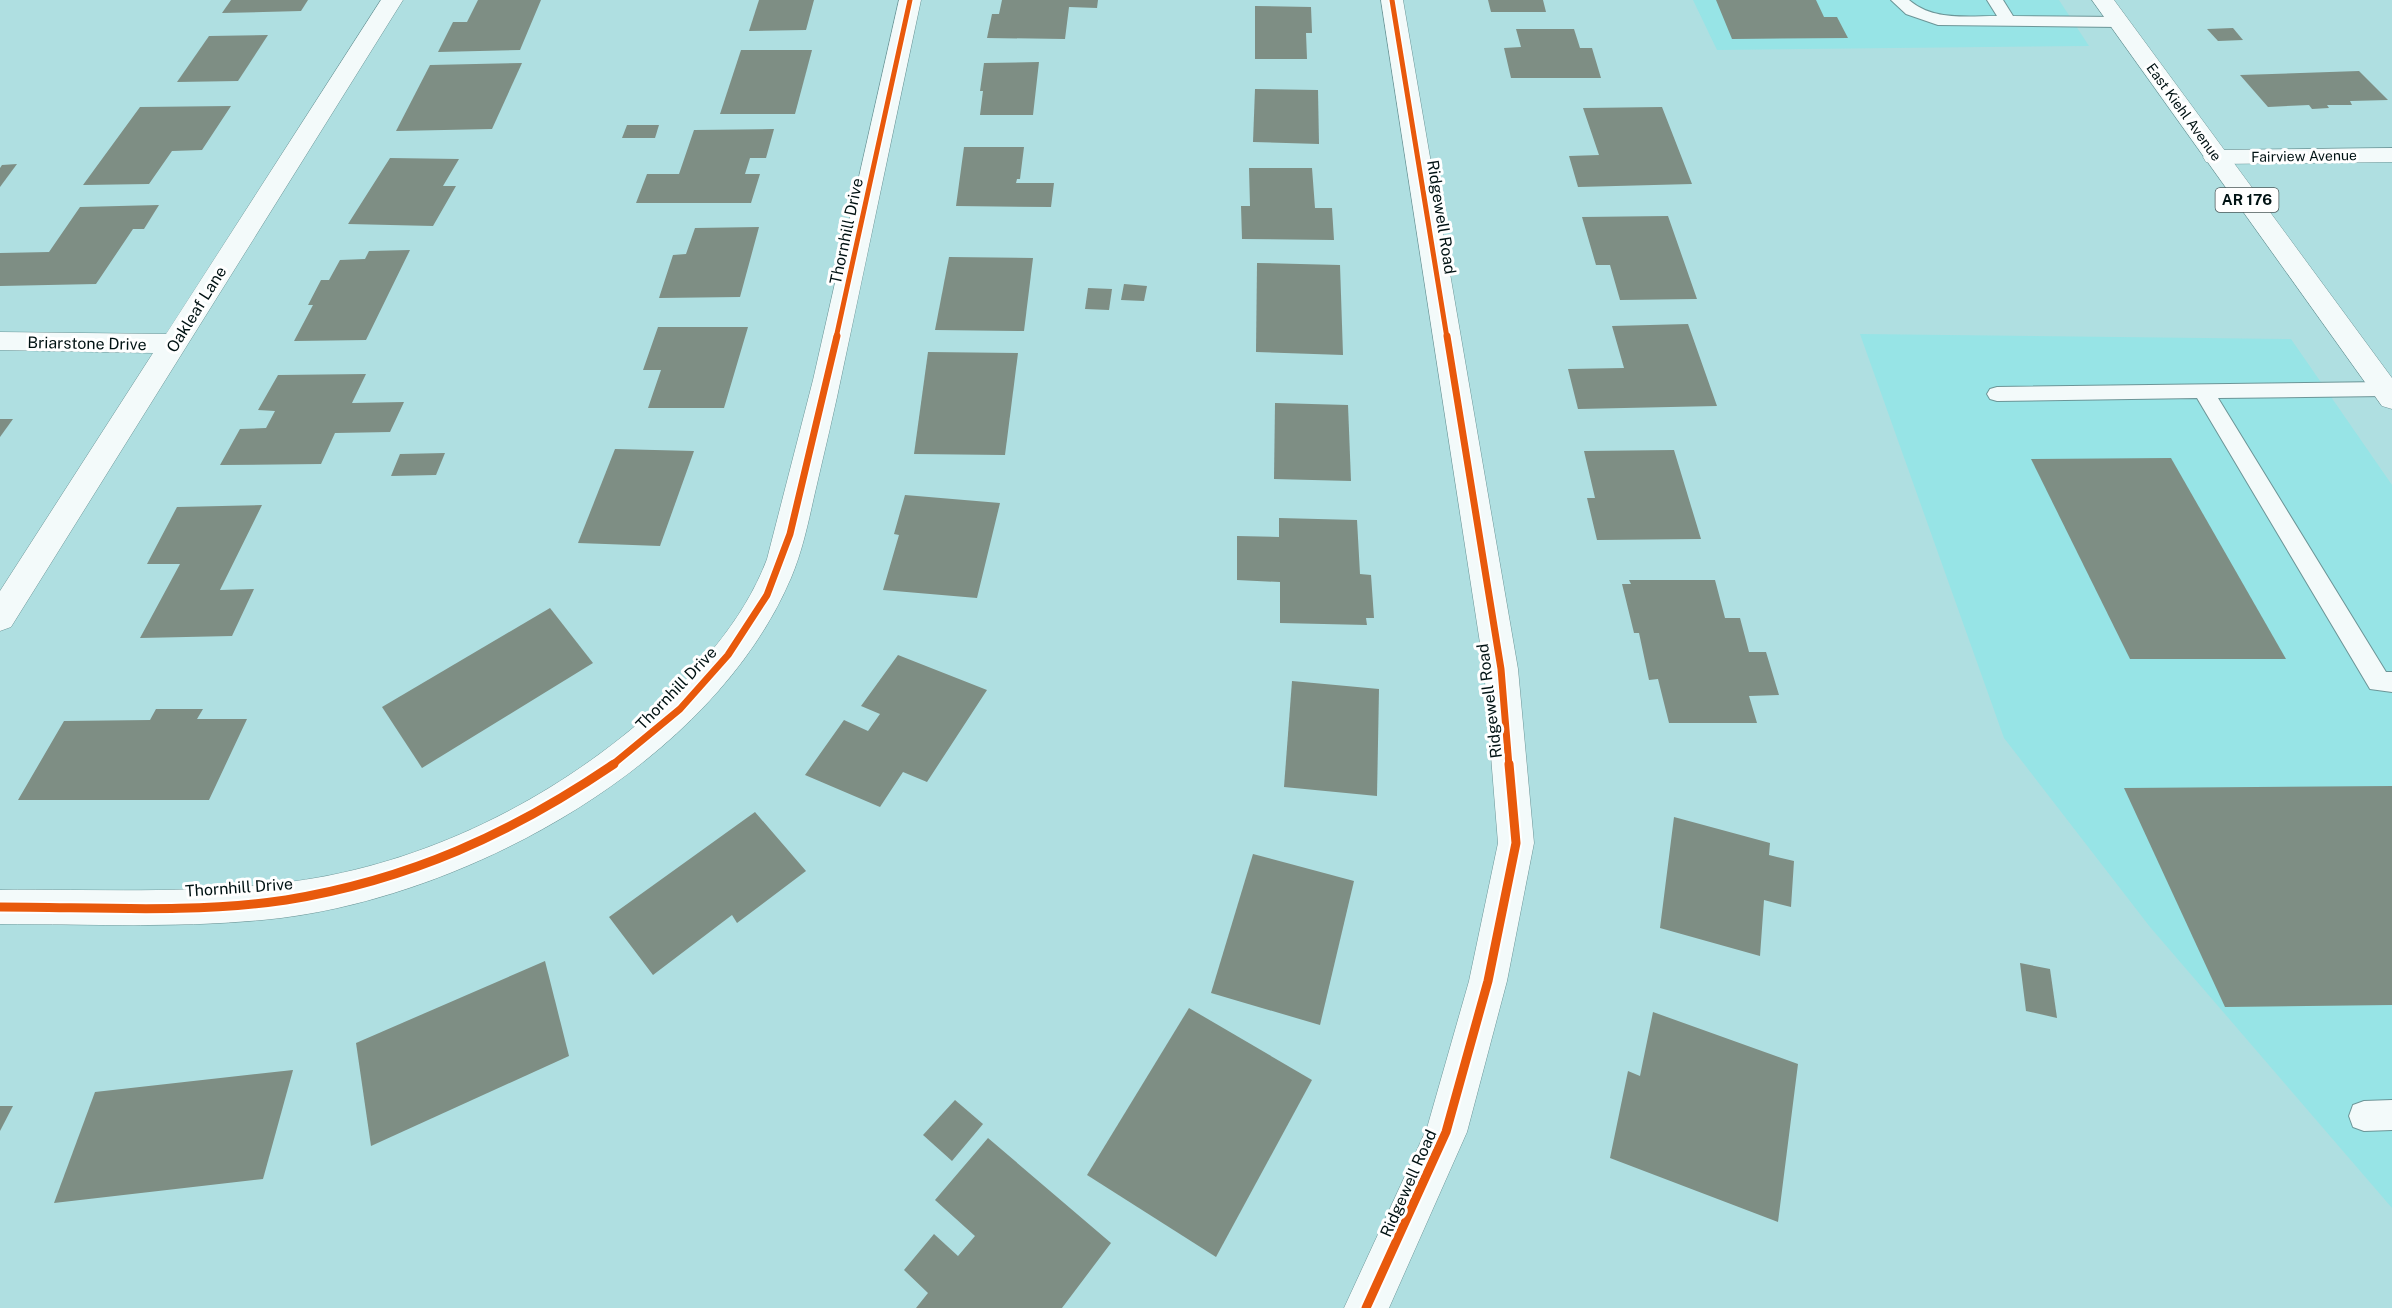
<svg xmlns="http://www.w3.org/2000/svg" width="2392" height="1308" font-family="'Public Sans',sans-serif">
  <rect width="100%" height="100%" fill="#afdfe1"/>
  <g fill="#97e4e6">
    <polygon points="1693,0 2059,0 2089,46 1717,50"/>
    <polygon points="1860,334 2291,339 2392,485 2392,1208 2150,927 2004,738"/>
  </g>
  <g fill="#7e8e84">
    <polygon points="231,0 308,0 301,11 222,13"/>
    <polygon points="478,0 541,0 520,50 438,52 453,22 467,22"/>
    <polygon points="759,0 814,0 806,30 749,31"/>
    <polygon points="1002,0 1098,0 1097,8 1069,7 1065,39 987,38 992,14 999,14"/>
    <polygon points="1488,0 1543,0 1546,12 1491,12"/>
    <polygon points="1716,0 1816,0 1824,17 1837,17 1848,38 1732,39"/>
    <polygon points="1255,6 1311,7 1312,33 1306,33 1307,59 1255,59"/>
    <polygon points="2233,28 2243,40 2218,41 2207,29"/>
    <polygon points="1516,29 1574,29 1580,48 1592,48 1601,78 1511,78 1504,48 1521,47"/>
    <polygon points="268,35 238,81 177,82 209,36"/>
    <polygon points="741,50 812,50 795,114 720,114"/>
    <polygon points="1039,62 1033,115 980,115 983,91 980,91 984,63"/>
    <polygon points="522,63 492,129 396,131 430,65"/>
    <polygon points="2359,71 2388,100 2350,101 2352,105 2327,105 2329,108 2312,109 2309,105 2268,107 2240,75"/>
    <polygon points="1255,89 1318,90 1319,144 1253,142"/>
    <polygon points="231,106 202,150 172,151 149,184 83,185 140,107"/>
    <polygon points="1662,107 1692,184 1578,187 1569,156 1599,155 1583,108"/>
    <polygon points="627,125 659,125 655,138 622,138"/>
    <polygon points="774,129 766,158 750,158 745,174 760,174 751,203 636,203 647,174 679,174 694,130"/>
    <polygon points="964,147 1024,147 1020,179 1017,179 1016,183 1054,183 1051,207 956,206"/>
    <polygon points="390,158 459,159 443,186 456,186 433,226 348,224"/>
    <polygon points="17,164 0,187 0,168 2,165"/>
    <polygon points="1249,168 1312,168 1315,208 1332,208 1334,240 1242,239 1241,206 1250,206"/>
    <polygon points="159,205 144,229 133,229 96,284 0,286 0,253 49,252 80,207"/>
    <polygon points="1668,216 1697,299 1620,300 1610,265 1596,265 1582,217"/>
    <polygon points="759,227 740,297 659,298 673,255 686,254 695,228"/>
    <polygon points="410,250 366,340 294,341 313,305 308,305 321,280 329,280 340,260 365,259 369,251"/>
    <polygon points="949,257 1033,258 1024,331 935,330"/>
    <polygon points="1257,263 1340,265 1343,355 1256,352"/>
    <polygon points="1124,284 1147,286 1144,301 1121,300"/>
    <polygon points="1088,288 1112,289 1109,310 1085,309"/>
    <polygon points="1688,324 1717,406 1578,409 1568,369 1624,368 1612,326"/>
    <polygon points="658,327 748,327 724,408 648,408 661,370 643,370"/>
    <polygon points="928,352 1018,353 1005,455 914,454"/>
    <polygon points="366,374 352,403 404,402 390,432 335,433 321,464 220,465 240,429 266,428 275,411 258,410 278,375"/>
    <polygon points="1275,403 1348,405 1351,481 1274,479"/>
    <polygon points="0,419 13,419 0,437"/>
    <polygon points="615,449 694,451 660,546 578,543"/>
    <polygon points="1674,450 1701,539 1597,540 1587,498 1595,498 1584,451"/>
    <polygon points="445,453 436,475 391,476 400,454"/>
    <polygon points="2171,458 2286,659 2130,659 2031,459"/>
    <polygon points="905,495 1000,503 977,598 883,590 899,535 894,534"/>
    <polygon points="262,505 220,590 254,589 232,636 140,638 180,564 147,564 177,507"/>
    <polygon points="1279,518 1357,520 1360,574 1371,575 1374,618 1366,618 1367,625 1280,623 1280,582 1237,580 1237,536 1279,537"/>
    <polygon points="1629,580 1715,580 1725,618 1740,618 1749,652 1766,652 1779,695 1749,696 1757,723 1669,723 1658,679 1649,680 1639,633 1634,633 1622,584 1631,584"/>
    <polygon points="550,608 593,663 422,768 382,707"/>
    <polygon points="898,655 987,690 927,782 903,772 880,807 805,775 844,720 868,731 880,714 861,706"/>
    <polygon points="1292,681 1379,689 1377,796 1284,787"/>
    <polygon points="156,709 203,709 197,719 247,719 209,800 18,800 64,721 150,720"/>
    <polygon points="2392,786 2392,1005 2225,1007 2124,788"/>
    <polygon points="755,812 806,871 737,923 732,915 653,975 609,917"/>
    <polygon points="1674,817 1770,843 1769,855 1794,861 1791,907 1764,900 1760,956 1660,928"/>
    <polygon points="1253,854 1354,881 1320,1025 1211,993"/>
    <polygon points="545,961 569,1056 371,1146 356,1043"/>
    <polygon points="2020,963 2050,969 2057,1018 2026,1011"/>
    <polygon points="1189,1008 1312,1080 1216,1257 1087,1175"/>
    <polygon points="1653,1012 1798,1064 1778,1222 1610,1158 1628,1071 1640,1076"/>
    <polygon points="293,1070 263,1179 54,1203 95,1092"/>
    <polygon points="955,1100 983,1124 952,1161 923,1135"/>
    <polygon points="0,1106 13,1106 0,1131"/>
    <polygon points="988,1138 1111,1243 1062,1308 916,1308 928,1293 904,1270 934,1234 958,1256 975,1236 935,1200"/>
  </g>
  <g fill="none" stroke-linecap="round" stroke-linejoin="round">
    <g stroke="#6c9597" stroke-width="2">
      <g id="service">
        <path d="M1891 0H1909C1933 21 1967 16 1997 16L1987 0H2003L2013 16 2119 17 2127 22 2119 27 1938 25 1906 14Z"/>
        <polygon points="2385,382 2392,384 2392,394 2385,396 2218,398 2386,672 2392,672 2392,692 2370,689 2197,398 1997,401 1990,399 1987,394 1990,389 1997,387"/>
        <polygon points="2392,1100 2392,1130 2364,1131 2353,1127 2349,1116 2353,1105 2364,1101"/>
      </g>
    </g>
    <g stroke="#6c9597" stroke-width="1">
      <g id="minor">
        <polygon points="381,0 403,0 11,627 0,631 0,591 153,353 0,350 0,332 166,334"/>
        <path d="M899 0H921C895 121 870 243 844 364 835 409 824 453 814 497 808 524 802 552 791 578 713 762 472 894 281 918 188 929 93 924 0 924V890C94 889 188 894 281 883 413 868 540 807 640 722 692 678 743 623 767 559L813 380Z"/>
        <polygon points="1381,0 1403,0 1518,669 1534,843 1507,981 1467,1132 1389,1308 1344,1308 1427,1128 1469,981 1498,843 1484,669"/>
        <polygon points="2392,148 2392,162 2215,164 2206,162 2203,157 2206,152 2215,150"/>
      </g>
    </g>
    <g stroke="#6c9597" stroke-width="1">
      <polygon id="primary" points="2092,0 2114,0 2392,378 2392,409 2382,406"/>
    </g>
    <use href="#service" fill="#f3fafa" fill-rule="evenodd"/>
    <use href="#minor" fill="#f3fafa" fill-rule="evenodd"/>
    <use href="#primary" fill="#f3fafa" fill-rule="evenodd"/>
    <g stroke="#fff" stroke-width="8">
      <g id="cycleway-far2">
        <polyline points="1392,0 1447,338"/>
        <polyline points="836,338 910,0"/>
      </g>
    </g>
    <g stroke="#fff" stroke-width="10">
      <g id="cycleway-far1">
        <polyline points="1447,336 1501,669 1509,766"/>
        <polyline points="611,766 680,709 728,655 767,595 790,534 837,336"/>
      </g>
    </g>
    <g stroke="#fff" stroke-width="13">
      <g id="cycleway">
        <path d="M0 907C94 907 192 914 286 900 409 880 511 834 614 764"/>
        <polyline points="1366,1308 1446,1132 1488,981 1516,843 1509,764"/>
      </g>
    </g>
    <use href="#cycleway-far2" stroke="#e8590c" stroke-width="5"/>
    <use href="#cycleway-far1" stroke="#e8590c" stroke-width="7"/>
    <use href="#cycleway" stroke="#e8590c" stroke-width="9"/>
  </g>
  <g text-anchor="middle" stroke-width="6" stroke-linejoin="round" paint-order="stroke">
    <g font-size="14" fill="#001213" stroke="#fff">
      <text transform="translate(2184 112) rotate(54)" y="5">East Kiehl Avenue</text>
      <text transform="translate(2304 156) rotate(-1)" y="5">Fairview Avenue</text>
    </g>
    <rect fill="#fff" stroke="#4c595a" stroke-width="1.5" x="2215.5" y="188" width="63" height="24" rx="4.5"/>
    <g font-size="15" font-weight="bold" fill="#001213">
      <text x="2247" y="205">AR 176</text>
    </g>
    <g font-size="16" fill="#001213" stroke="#fff">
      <text transform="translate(1442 217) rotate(81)" y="6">Ridgewell Road</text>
      <text transform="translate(846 231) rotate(-78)" y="6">Thornhill Drive</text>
      <text transform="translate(196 309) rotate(-58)" y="6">Oakleaf Lane</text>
      <text transform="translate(87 343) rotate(1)" y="6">Briarstone Drive</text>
      <text transform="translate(676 688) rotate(-46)" y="6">Thornhill Drive</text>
      <text transform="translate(1489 701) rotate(-97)" y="6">Ridgewell Road</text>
      <text transform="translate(239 887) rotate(-4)" y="6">Thornhill Drive</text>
      <text transform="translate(1408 1183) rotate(-66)" y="6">Ridgewell Road</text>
    </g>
  </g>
</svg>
